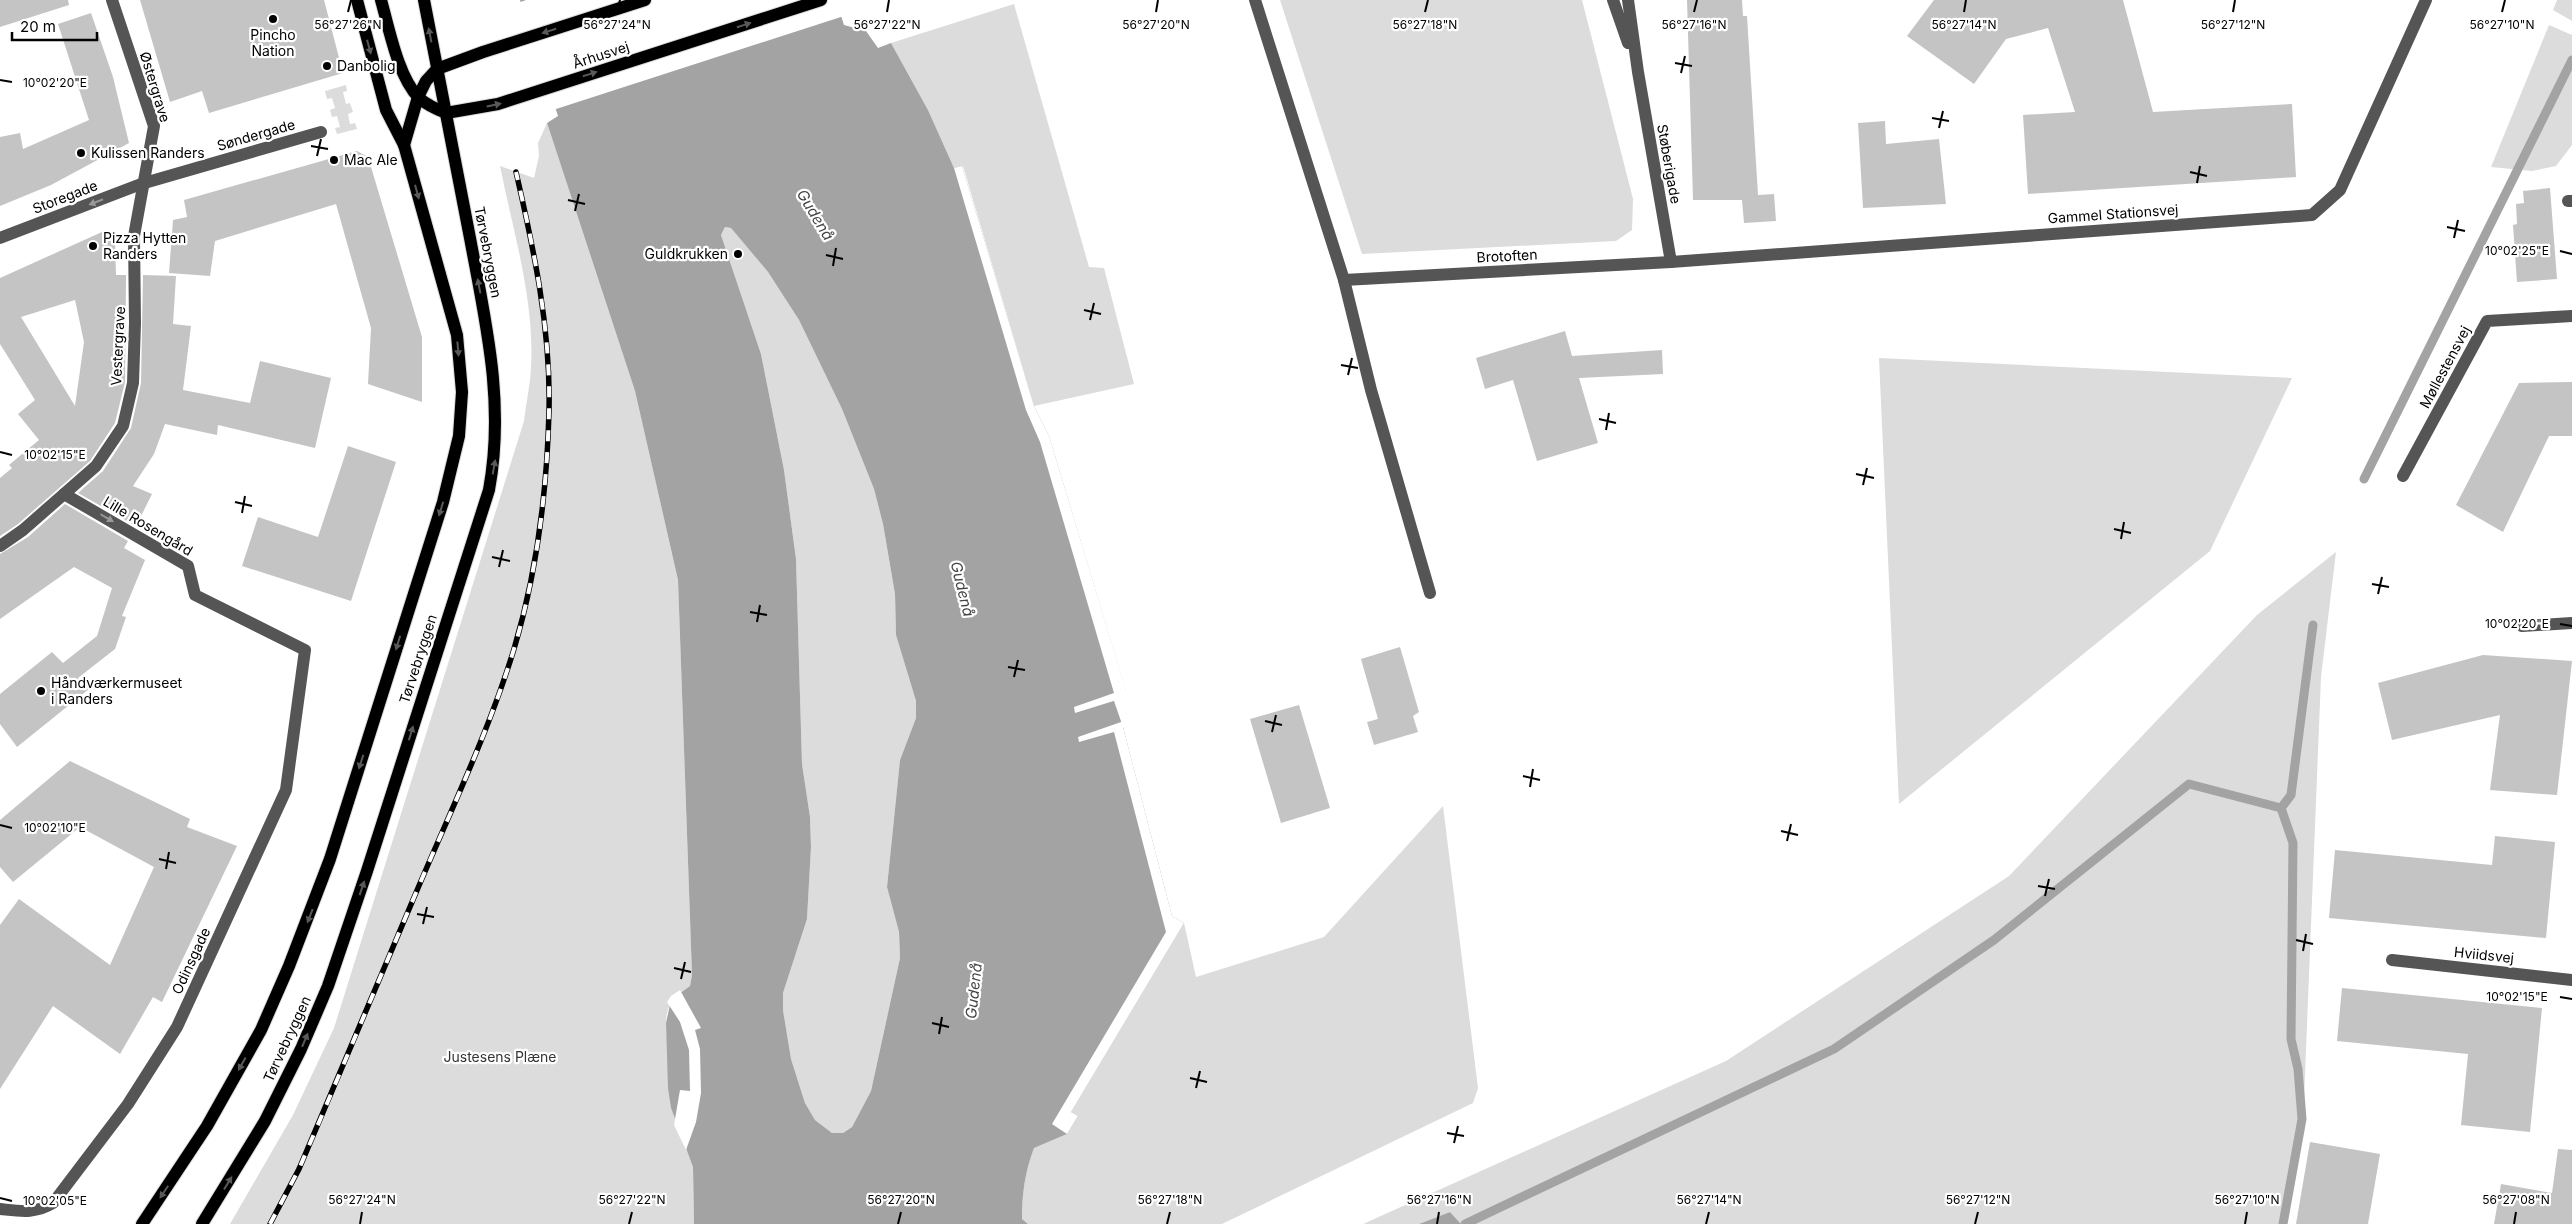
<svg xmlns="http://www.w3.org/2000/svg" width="2572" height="1224" font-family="Inter,sans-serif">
  <rect width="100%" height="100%" fill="#fff"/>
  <g fill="#dcdcdc">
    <polygon points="1280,0 1582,0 1633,199 1632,230 1616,241 1362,254"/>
    <polygon points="2557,0 2572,0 2572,21 2553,10"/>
    <polygon points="1014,4 1089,267 1104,268 1134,384 1034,406 963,166 954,168 928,110 891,43"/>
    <polygon points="2549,25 2572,35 2572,145 2556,166 2532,171 2491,167"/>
    <polygon points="346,85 347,91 343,92 346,104 350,103 353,112 348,114 350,124 355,123 357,129 337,134 335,128 340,127 337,116 332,117 330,110 335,108 332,98 327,99 325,91"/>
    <path d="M547 123 635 391 678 580 692 975 690 986C677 1000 667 999 666 1023L671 1108 693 1167 694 1224H230L293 1115 334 1028 524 421C526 404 530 386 531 368 535 301 513 231 500 166L534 178 539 156 538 143Z"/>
    <polygon points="725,227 731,228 768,272 799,320 842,409 874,489 883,524 895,594 896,635 916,701 916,718 900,760 887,887 899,932 900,958 871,1091 852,1127 843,1133 832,1133 815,1120 805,1103 791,1059 783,1010 783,993 807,919 811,847 810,817 802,764 796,559 784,470 761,354 721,235"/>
    <polygon points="1879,358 2292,378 2210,551 1899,804"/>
    <polygon points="2336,552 2321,677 2303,1124 2280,1224 1461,1224 1450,1212 1419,1224 1363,1224 1726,1061 2009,876 2257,615"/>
    <path d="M1443 806 1478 1088 1473 1103 1222 1224H1028L1022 1219C1022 1193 1025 1172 1034 1148L1067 1134 1071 1112 1184 923 1196 977 1324 937Z"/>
  </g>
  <g fill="#a3a3a3" fill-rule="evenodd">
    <path d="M520 0H836L844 25 866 31 878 48 891 43 928 110 954 168 962 166 1034 406 1049 436 1126 691 1114 701 1123 727 1172 916 1184 923 1071 1112 1078 1116 1067 1134 1034 1148C1025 1172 1022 1193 1022 1219L1028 1224H694L693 1167 671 1108 668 1088 666 1023 671 1000 690 986 692 975 678 580 635 391 547 123 558 116ZM725 227 731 228 768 272 799 320 842 409 874 489 883 524 895 594 896 635 916 701V718L900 760 887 887 899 932 900 958 871 1091 852 1127 843 1133H832L815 1120 805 1103 791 1059 783 1010V993L807 919 811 847 810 817 802 764 796 559 784 470 761 354 721 235Z"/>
    <polygon points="1450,1212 1461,1224 1419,1224"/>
  </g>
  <g fill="#fff">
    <polygon points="526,0 838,0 844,16 553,110 518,3"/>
    <polygon points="962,166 1034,406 1049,436 1126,690 1129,690 1120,699 1075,713 1074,707 1114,693 1040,442 1026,410 954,168"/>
    <polygon points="1124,721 1126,726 1123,727 1172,916 1184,923 1071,1112 1078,1116 1067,1134 1052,1124 1166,932 1114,732 1079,742 1078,737"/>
    <polygon points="680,990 701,1028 695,1030 700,1049 701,1093 696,1122 686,1150 674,1125 680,1090 690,1091 689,1050 680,1022 667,1002 671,996"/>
  </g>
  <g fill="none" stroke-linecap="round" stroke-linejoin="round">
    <g stroke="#a3a3a3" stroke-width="9">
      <polyline points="2364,479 2572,60"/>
      <polyline points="2281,808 2291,795 2313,625"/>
      <polyline points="1465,1224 1834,1049 1994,940 2189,784 2281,808 2293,843 2291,1039 2298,1069 2302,1119 2283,1224"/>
    </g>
  </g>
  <g fill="#c4c4c4" fill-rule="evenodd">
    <polygon points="0,0 68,0 69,5 0,27"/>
    <polygon points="140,0 324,0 343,73 209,113 202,91 170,102"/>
    <polygon points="1687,0 1742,0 1743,16 1747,16 1758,195 1774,194 1776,221 1744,223 1742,200 1693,200"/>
    <polygon points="1934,0 2123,0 2153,112 2292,104 2296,177 2028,194 2023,115 2075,112 2048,28 2006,39 1974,84 1907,36"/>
    <polygon points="91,13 113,77 129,143 51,185 0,206 0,137 20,133 23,149 89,120 58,24"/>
    <polygon points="1885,121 1886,144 1939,139 1946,204 1863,208 1858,123"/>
    <polygon points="357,151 368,157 422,337 422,402 368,384 371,328 336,204 215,241 210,276 169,273 173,220 187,217 184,200"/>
    <polygon points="2550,188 2557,279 2517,282 2513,225 2517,224 2516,204 2524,203 2523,191"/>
    <path d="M102 232 115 240 116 275H126L125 382 115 423 90 461 18 524 0 536V478L12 468 9 465 39 440 18 414 35 400 0 344V278ZM75 300 84 342 75 406 21 317Z"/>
    <polygon points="143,275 176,276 173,324 191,326 183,390 250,403 260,361 331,378 315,448 218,425 217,435 165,424 154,454 133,486 152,494 136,526 78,493 103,471 131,428 141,383"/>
    <polygon points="1565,331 1572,356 1662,350 1663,374 1579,378 1598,443 1537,461 1513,380 1485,389 1476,358"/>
    <polygon points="2572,382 2572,436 2549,436 2503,532 2456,505 2519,383"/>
    <polygon points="348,446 396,462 351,601 242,566 258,517 318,537"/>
    <polygon points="65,504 128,541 124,548 145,560 122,616 126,617 115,649 78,678 89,689 17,747 0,724 0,694 52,652 63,663 97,636 112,588 74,567 0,619 0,554 28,537"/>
    <polygon points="1400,647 1419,712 1413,716 1418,732 1374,745 1367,722 1378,719 1361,659"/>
    <polygon points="2483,655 2572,661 2557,795 2490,790 2500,715 2392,740 2378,683"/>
    <polygon points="1299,705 1330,808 1281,823 1250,719"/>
    <polygon points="70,761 190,819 187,827 237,846 162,1002 153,997 120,1054 53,1006 0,1089 0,925 19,899 110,965 154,867 80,827 13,882 0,867 0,820"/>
    <polygon points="2495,836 2555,842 2546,938 2329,918 2335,850 2492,865"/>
    <polygon points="2342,988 2542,1008 2530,1132 2461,1125 2468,1054 2337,1041"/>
    <polygon points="2310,1142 2380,1154 2368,1224 2296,1224"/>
    <polygon points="2558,1149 2572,1150 2572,1224 2494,1224 2501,1184 2552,1193"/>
  </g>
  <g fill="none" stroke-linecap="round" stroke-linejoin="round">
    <g stroke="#dbdbdb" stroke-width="14">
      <g id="major">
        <path d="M381 0C389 28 398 77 419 98 427 105 436 109 446 113"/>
        <polyline points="446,113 498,104 821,0"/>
        <polyline points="404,145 418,97 426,81 437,69 483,52 645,0"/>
        <polyline points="142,1224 207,1126 261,1030 289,966 330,859 443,502 459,436 462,392 457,335 404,145 386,110 357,0"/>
        <path d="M202 1224 265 1121 301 1049 328 986 367 871 489 490C505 403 486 324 470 238 455 159 439 80 424 0"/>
      </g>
    </g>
    <g stroke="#555" stroke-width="12">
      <polyline points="1255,0 1344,280 1371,390 1430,593"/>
      <polyline points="1613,0 1628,43"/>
      <polyline points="1628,0 1638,72 1671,262"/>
      <polyline points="2568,201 2572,201"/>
      <polyline points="0,238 141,184 321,132"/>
      <polyline points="1344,280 1671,262 2312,215 2340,190 2426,0"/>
      <polyline points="2403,476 2487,321 2572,316"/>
      <polyline points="0,546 23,530 96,466 123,426 133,383 135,323 134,236 154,126 112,0"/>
      <polyline points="2522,626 2572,623"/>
      <polyline points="2392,960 2572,980"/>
      <path d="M0 1209C20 1211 35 1214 53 1203L128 1104 177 1027 286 790 305 650 195 595 188 566 64 494"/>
    </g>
    <use href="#major" stroke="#000" stroke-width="12"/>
    <g stroke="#000" stroke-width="5.5">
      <path id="rail" d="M270 1224 299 1169C339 1076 378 982 418 888 451 810 489 731 514 649 537 572 547 491 549 411 551 330 534 250 516 172"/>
    </g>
    <use href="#rail" stroke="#fff" stroke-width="4" stroke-dasharray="11" stroke-linecap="butt"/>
  </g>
  <defs><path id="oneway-solid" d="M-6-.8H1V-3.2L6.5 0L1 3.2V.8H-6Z" transform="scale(1.25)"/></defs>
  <g fill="#595959">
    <use href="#oneway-solid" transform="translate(744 25) rotate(-18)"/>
    <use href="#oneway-solid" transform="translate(549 31) rotate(162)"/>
    <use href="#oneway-solid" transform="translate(430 35) rotate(-101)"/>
    <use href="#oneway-solid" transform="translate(369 47) rotate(75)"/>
    <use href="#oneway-solid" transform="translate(590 74) rotate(-18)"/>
    <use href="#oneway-solid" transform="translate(494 105) rotate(-12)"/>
    <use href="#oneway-solid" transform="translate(417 192) rotate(75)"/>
    <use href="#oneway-solid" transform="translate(479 286) rotate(-101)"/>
    <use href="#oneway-solid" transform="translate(458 349) rotate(85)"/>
    <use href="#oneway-solid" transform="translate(494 467) rotate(-80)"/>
    <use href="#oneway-solid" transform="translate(441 509) rotate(107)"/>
    <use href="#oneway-solid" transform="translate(398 643) rotate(107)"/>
    <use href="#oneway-solid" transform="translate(411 733) rotate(-73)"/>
    <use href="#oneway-solid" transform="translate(361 762) rotate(108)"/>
    <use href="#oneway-solid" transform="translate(362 888) rotate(-71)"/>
    <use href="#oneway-solid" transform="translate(310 916) rotate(111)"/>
    <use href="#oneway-solid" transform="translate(305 1040) rotate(-67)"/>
    <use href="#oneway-solid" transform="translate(242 1064) rotate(119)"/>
    <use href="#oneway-solid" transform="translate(228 1183) rotate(-58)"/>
    <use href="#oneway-solid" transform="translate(164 1192) rotate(124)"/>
  </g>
  <g fill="#999">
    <use href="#oneway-solid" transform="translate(96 202) rotate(159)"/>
    <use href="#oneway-solid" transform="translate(107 518) rotate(30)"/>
  </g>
  <path fill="none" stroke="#000" stroke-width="2" d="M348 12 351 0M617 12 620 0M887 12 889 0M1156 12 1158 0M1425 12 1428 0M1694 12 1697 0M1964 12 1966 0M2233 12 2235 0M2502 12 2505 0M1675 63 1692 66M1681 73 1685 56M0 80 12 82M1932 118 1949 121M1939 128 1943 111M311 146 328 149M317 156 321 139M2190 172 2207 176M2197 183 2200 166M568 200 585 204M575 211 579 194M2447 227 2465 231M2454 238 2458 220M2560 251 2572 254M826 255 843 259M833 266 836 248M1084 310 1101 314M1090 320 1094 303M1341 365 1358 368M1348 375 1352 358M1599 419 1616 423M1606 430 1609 413M0 452 12 455M1856 474 1874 478M1863 485 1867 468M235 502 252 506M242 513 245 496M2114 529 2131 533M2121 539 2124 522M492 557 510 561M499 567 503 550M2372 584 2389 587M2378 594 2382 577M750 612 767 615M757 622 760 605M2560 624 2572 626M1008 667 1025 670M1014 677 1018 660M1265 721 1282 725M1272 732 1276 715M1523 776 1540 780M1530 787 1533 769M0 825 12 828M1781 831 1798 835M1787 841 1791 824M159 859 176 863M166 869 169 852M2038 886 2055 889M2045 896 2049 879M417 914 434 917M423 924 427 907M2296 940 2313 944M2303 951 2306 934M674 968 691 972M681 979 685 962M2560 997 2572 999M932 1023 949 1027M939 1034 942 1017M1190 1078 1207 1082M1196 1088 1200 1071M1447 1133 1464 1136M1454 1143 1458 1126M0 1198 12 1201M360 1224 362 1212M629 1224 632 1212M898 1224 901 1212M1167 1224 1170 1212M1437 1224 1439 1212M1706 1224 1709 1212M1975 1224 1978 1212M2245 1224 2247 1212M2514 1224 2516 1212"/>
  <g fill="#000" stroke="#fff" stroke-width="2">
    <circle cx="273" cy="19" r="5"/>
    <circle cx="327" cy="66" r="5"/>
    <circle cx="81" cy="153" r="5"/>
    <circle cx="334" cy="160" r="5"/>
    <circle cx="93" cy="246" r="5"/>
    <circle cx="738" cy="254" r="5"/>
    <circle cx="41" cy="691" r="5"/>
  </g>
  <g text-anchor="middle" stroke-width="4.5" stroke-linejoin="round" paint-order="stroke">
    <g font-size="14" fill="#000" stroke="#fff" text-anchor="start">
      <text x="273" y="40" text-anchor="middle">Pincho<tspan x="273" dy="16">Nation</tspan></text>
      <text x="337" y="71">Danbolig</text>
      <text x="91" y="158">Kulissen Randers</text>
      <text x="344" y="165">Mac Ale</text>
      <text x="103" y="243">Pizza Hytten<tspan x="103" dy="16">Randers</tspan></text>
      <text x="728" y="259" text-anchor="end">Guldkrukken</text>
      <text x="51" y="688">Håndværkermuseet<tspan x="51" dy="16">i Randers</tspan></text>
    </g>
    <g font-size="14" fill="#000" stroke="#fff">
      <text transform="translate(601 55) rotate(-18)" y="5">Århusvej</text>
      <text transform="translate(155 87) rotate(73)" y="5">Østergrave</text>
      <text transform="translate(256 135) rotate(-16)" y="5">Søndergade</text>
      <text transform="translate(1669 164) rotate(80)" y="5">Støberigade</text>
      <text transform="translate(65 197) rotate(-21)" y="5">Storegade</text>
      <text transform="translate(2113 214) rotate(-4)" y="5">Gammel Stationsvej</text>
      <text transform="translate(488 252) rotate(79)" y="5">Tørvebryggen</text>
      <text transform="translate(1507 256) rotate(-3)" y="5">Brotoften</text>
      <text transform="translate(118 346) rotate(-87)" y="5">Vestergrave</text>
      <text transform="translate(2445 367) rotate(-62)" y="5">Møllestensvej</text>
      <text transform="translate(148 526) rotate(31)" y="5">Lille Rosengård</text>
      <text transform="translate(418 659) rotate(-72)" y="5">Tørvebryggen</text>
      <text transform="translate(2484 955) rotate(6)" y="5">Hviidsvej</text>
      <text transform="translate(191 961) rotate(-65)" y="5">Odinsgade</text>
      <text transform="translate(287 1039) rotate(-65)" y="5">Tørvebryggen</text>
    </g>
    <g font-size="14" fill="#333" stroke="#fff">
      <text x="500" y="1062">Justesens Plæne</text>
    </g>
    <g font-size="15" font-style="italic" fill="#444" stroke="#fff">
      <text transform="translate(815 215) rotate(59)" y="5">Gudenå</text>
      <text transform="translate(962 589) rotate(76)" y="5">Gudenå</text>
      <text transform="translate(974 991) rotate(-84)" y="5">Gudenå</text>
    </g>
  </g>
  <g font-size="12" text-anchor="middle" fill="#000" stroke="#fff" stroke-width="4.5" stroke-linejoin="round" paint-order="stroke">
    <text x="348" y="29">56°27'26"N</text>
    <text x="617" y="29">56°27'24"N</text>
    <text x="887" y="29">56°27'22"N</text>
    <text x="1156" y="29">56°27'20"N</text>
    <text x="1425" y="29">56°27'18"N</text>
    <text x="1694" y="29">56°27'16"N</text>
    <text x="1964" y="29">56°27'14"N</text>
    <text x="2233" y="29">56°27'12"N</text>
    <text x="2502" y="29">56°27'10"N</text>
    <text x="55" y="87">10°02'20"E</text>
    <text x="2517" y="255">10°02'25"E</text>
    <text x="55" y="459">10°02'15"E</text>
    <text x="2517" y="628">10°02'20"E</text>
    <text x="55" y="832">10°02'10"E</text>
    <text x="2517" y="1001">10°02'15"E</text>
    <text x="362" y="1204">56°27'24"N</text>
    <text x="632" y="1204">56°27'22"N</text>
    <text x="901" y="1204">56°27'20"N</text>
    <text x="1170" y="1204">56°27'18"N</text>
    <text x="1439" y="1204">56°27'16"N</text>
    <text x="1709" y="1204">56°27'14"N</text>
    <text x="1978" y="1204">56°27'12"N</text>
    <text x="2247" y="1204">56°27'10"N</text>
    <text x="2516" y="1204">56°27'08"N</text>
    <text x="55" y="1205">10°02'05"E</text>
  </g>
  <path d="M12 32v8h85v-8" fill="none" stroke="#000000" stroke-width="2.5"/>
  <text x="20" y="32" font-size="15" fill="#000000" stroke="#ffffff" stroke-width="4" paint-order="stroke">20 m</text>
</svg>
